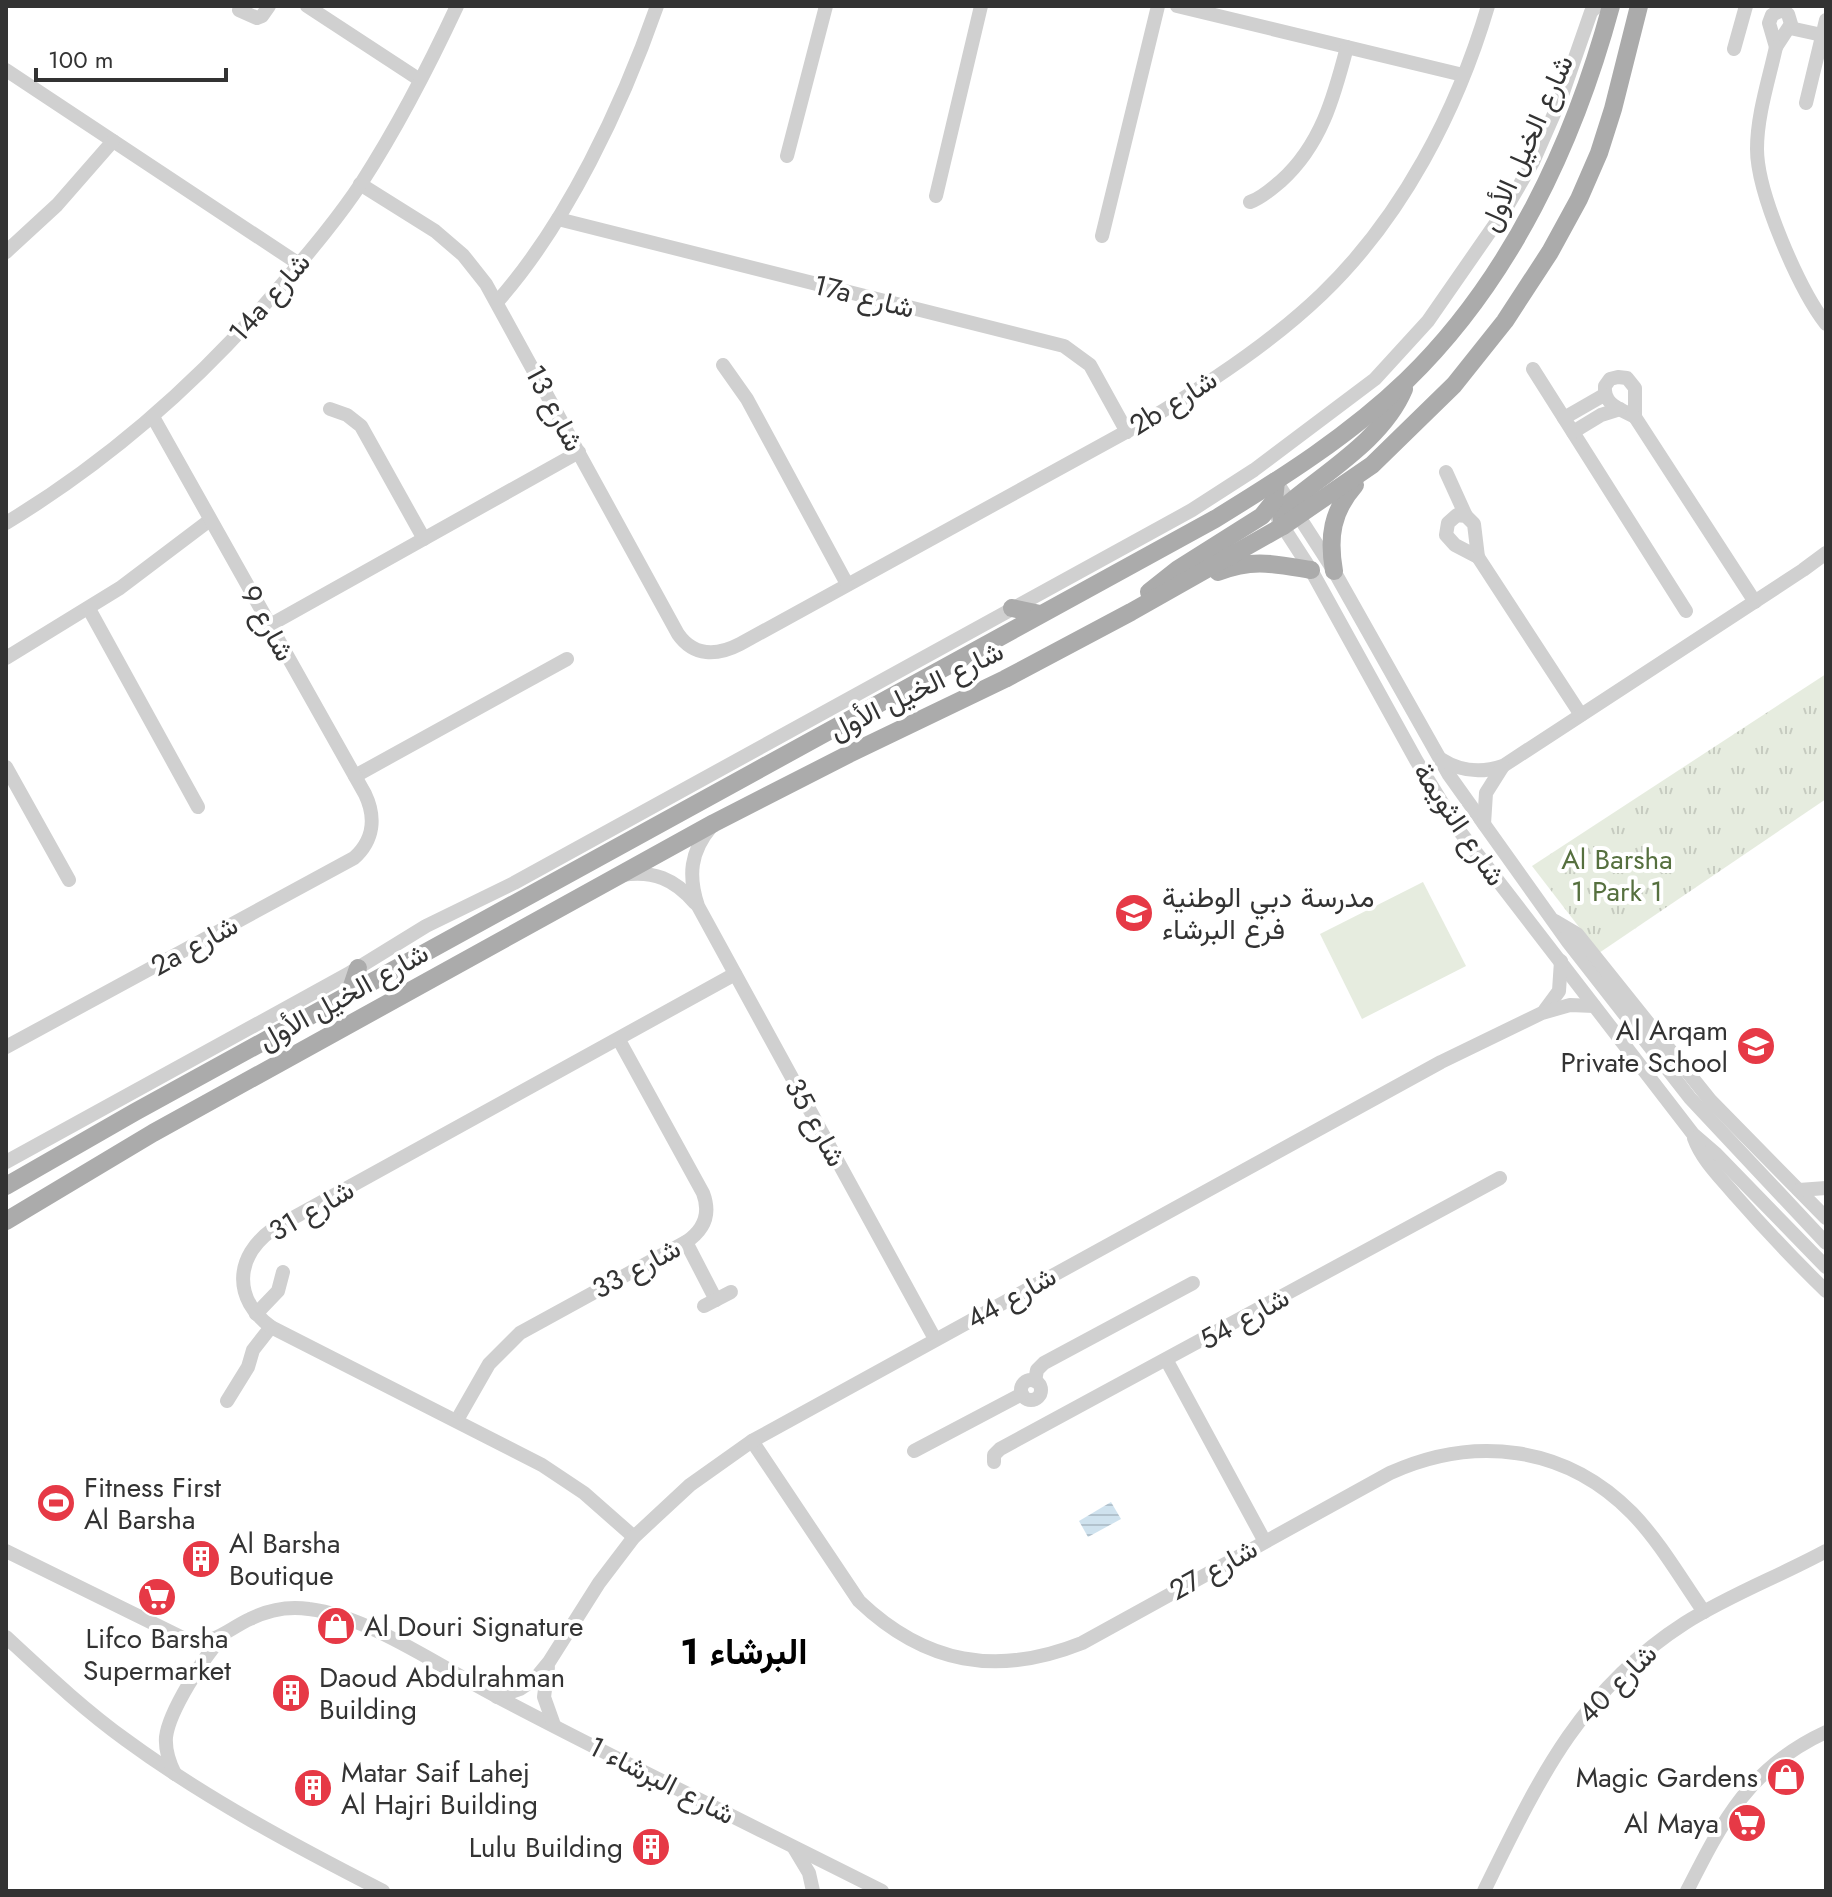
<svg xmlns="http://www.w3.org/2000/svg" width="1832" height="1897" font-family="Jost,Vazirmatn,sans-serif">
  <defs>
    <pattern id="grass-tufts" width="24" height="20" patternUnits="userSpaceOnUse" patternTransform="scale(2)"><rect width="24" height="20" fill="#e6ecdf"/><path d="M3 7l-1-3M5 7V3M7 7l1-3M15 17l-1-3M17 17v-4M19 17l1-3" fill="none" stroke="#c6cbc0"/></pattern>
    <pattern id="water-rules" width="6" height="5" patternUnits="userSpaceOnUse" patternTransform="scale(2)"><rect width="6" height="5" fill="#cfe2ee"/><path d="M0 2.5h6" fill="none" stroke="#b2c2cd"/></pattern>
  </defs>
  <rect width="100%" height="100%" fill="#fff"/>
  <polygon fill="url(#grass-tufts)" points="1826,674 1826,799 1599,953 1532,866"/>
  <polygon fill="#e6ecdf" points="1423,882 1466,966 1362,1019 1320,934"/>
  <polygon fill="url(#water-rules)" points="1111,1502 1121,1519 1088,1537 1079,1521"/>
  <g fill="none" stroke-linecap="round" stroke-linejoin="round">
    <g stroke="#d0d0d0" stroke-width="14">
      <polyline points="307,6 420,80"/>
      <polyline points="1177,6 1463,75"/>
      <polyline points="239,10 257,18 262,16 269,6"/>
      <polygon points="1782,10 1788,14 1791,24 1776,47 1769,23 1772,15"/>
      <polyline points="1790,28 1822,35"/>
      <path d="M1776 47C1769 79 1757 115 1757 149 1757 193 1799 289 1826 324"/>
      <polyline points="1734,49 1746,6"/>
      <polyline points="6,70 299,264"/>
      <polyline points="1806,103 1826,20"/>
      <polyline points="787,156 826,6"/>
      <path d="M360 184 435 231 463 255 486 284 678 634C694 657 717 656 740 644L1144 422C1204 387 1272 342 1322 294 1402 217 1457 111 1488 6"/>
      <polyline points="936,196 981,6"/>
      <path d="M1250 202C1262 198 1271 189 1281 181 1321 145 1334 97 1347 47"/>
      <polyline points="558,219 1064,346 1090,365 1127,432"/>
      <polyline points="1102,236 1158,6"/>
      <polyline points="6,252 57,205 113,141"/>
      <path d="M497 302C567 223 622 106 657 6"/>
      <polyline points="723,365 747,399 847,584"/>
      <polyline points="1533,369 1686,611"/>
      <path d="M1618 377 1627 378 1635 388V417C1621 409 1603 405 1605 386L1610 379Z"/>
      <polyline points="330,409 347,415 361,426 424,539"/>
      <polyline points="1635,417 1755,602"/>
      <polyline points="1564,418 1604,395"/>
      <polyline points="1573,432 1601,415 1620,409"/>
      <polyline points="1446,472 1466,516"/>
      <polyline points="1276,481 1334,571 1449,775 1568,942 1690,1098 1826,1243"/>
      <polygon points="1457,515 1466,516 1474,524 1478,557 1455,545 1446,535 1448,523"/>
      <polyline points="1278,519 1311,570 1416,760 1458,829 1693,1134 1715,1153 1826,1267"/>
      <path d="M6 523C112 459 204 377 284 282 311 250 339 217 362 182 398 126 429 66 457 6"/>
      <polyline points="1478,557 1581,715"/>
      <polyline points="89,609 198,807"/>
      <polyline points="270,625 579,452"/>
      <polyline points="6,658 120,588 210,520"/>
      <path d="M1441 759C1461 772 1482 773 1503 766L1803 570 1826 553"/>
      <polyline points="6,767 69,880"/>
      <polyline points="355,776 567,659"/>
      <polyline points="1484,824 1486,793 1503,766"/>
      <path d="M711 827C690 852 688 876 698 906L935 1339"/>
      <path d="M622 875C653 870 675 879 695 903"/>
      <polyline points="1555,921 1577,934 1710,1100 1826,1218"/>
      <polyline points="1545,1010 1559,991 1561,961"/>
      <path d="M6 1047 354 858C374 840 376 817 365 794L153 417"/>
      <path d="M1694 1138C1702 1160 1720 1177 1735 1195 1764 1228 1794 1260 1826 1291"/>
      <polyline points="6,1162 348,974 426,926 514,883 1192,510 1254,470 1375,379 1428,321 1505,210 1533,162 1561,98 1591,12 1597,6"/>
      <polyline points="1799,1190 1826,1188"/>
      <polyline points="686,1242 716,1300"/>
      <polyline points="704,1306 731,1292"/>
      <polyline points="256,1314 278,1291 283,1272"/>
      <polyline points="1167,1361 1264,1540"/>
      <circle cx="1031" cy="1390" r="10"/>
      <polyline points="1035,1381 1037,1370 1044,1363 1193,1283"/>
      <polyline points="227,1401 248,1367 253,1350 271,1327"/>
      <path d="M457 1420 489 1364 520 1333 686 1242C704 1230 711 1214 703 1193L619 1040"/>
      <path d="M752 1441 859 1601C925 1664 997 1677 1082 1643L1390 1473C1474 1435 1565 1445 1632 1513 1660 1542 1681 1579 1704 1612"/>
      <polyline points="914,1451 1022,1394"/>
      <polyline points="994,1462 994,1455 1000,1449 1500,1178"/>
      <path d="M634 1537 584 1493 542 1465 271 1327C233 1299 234 1257 273 1229L735 974"/>
      <path d="M6 1551 189 1641C215 1645 228 1629 250 1619 268 1610 289 1606 309 1609 368 1616 442 1668 496 1696 623 1763 753 1826 882 1891"/>
      <path d="M6 1637C45 1673 83 1709 126 1740 205 1798 295 1846 383 1891"/>
      <polyline points="548,1667 544,1697 554,1725"/>
      <polyline points="497,1697 520,1689 535,1679 549,1662 599,1583 634,1537 690,1485 752,1441 1441,1062 1542,1013 1570,1005 1594,1006"/>
      <path d="M175 1774C169 1762 165 1750 166 1737 169 1711 204 1657 222 1637"/>
      <polyline points="794,1848 809,1873 813,1891"/>
      <path d="M1484 1891C1537 1783 1579 1691 1685 1623 1729 1595 1780 1576 1826 1551"/>
      <path d="M1687 1891C1723 1820 1750 1767 1826 1732"/>
    </g>
    <g stroke="#ababab" stroke-width="18">
      <path d="M1283 526 1281 514 1287 505C1327 471 1383 439 1404 389"/>
      <path d="M1334 571C1328 537 1332 511 1355 485"/>
      <path d="M1218 572C1253 558 1275 564 1311 570"/>
      <polyline points="1149,592 1178,569 1262,516 1274,501 1276,481"/>
      <polyline points="1012,608 1040,614"/>
      <polyline points="349,995 358,968"/>
      <path d="M6 1186 135 1112 1215 519C1282 478 1350 435 1407 380 1510 280 1574 143 1611 6"/>
      <polyline points="6,1221 153,1133 714,823 849,754 1005,679 1131,612 1283,526 1372,465 1454,385 1505,321 1550,252 1579,199 1599,153 1613,109 1639,6"/>
    </g>
  </g>
  <defs>
    <g id="school-disc" transform="scale(2)"><circle r="9.5" fill="#e63946" stroke="#fff"/><path d="M0-5L7-2L0 1L-7-2ZM-4 1L0 2.5L4 1V4Q0 6-4 4Z" fill="#fff"/></g>
    <g id="stadium-disc" transform="scale(2)"><circle r="9.5" fill="#e63946" stroke="#fff"/><path d="M0-5a6.5 5 0 1 0 0 10a6.5 5 0 1 0 0-10ZM-3.5-1.8h7v3.6h-7Z" fill="#fff"/></g>
    <g id="building-disc" transform="scale(2)"><circle r="9.5" fill="#e63946" stroke="#fff"/><path d="M-4-6H4V6H1V3H-1V6H-4ZM-2.5-4.3h1.7v1.8h-1.7ZM.8-4.3h1.7v1.8H.8ZM-2.5-1h1.7V.8h-1.7ZM.8-1h1.7V.8H.8Z" fill="#fff"/></g>
    <g id="supermarket-disc" transform="scale(2)"><circle r="9.5" fill="#e63946" stroke="#fff"/><path d="M-6-5.5h2.5l.6 2H6L4.5 2H-2.5L-4.4-4H-6ZM-1.5 3.2a1.3 1.3 0 1 0 .1 0ZM3 3.2a1.3 1.3 0 1 0 .1 0Z" fill="#fff"/></g>
    <g id="shop-disc" transform="scale(2)"><circle r="9.5" fill="#e63946" stroke="#fff"/><path d="M-5-2.5h2.3a2.7 3.5 0 0 1 5.4 0H5L5.5 6h-11ZM-1.5-2.5h3a1.5 2.3 0 0 0-3 0Z" fill="#fff"/></g>
  </defs>
  <g fill-rule="evenodd">
    <use href="#school-disc" x="1134" y="913"/>
    <use href="#school-disc" x="1756" y="1046"/>
    <use href="#stadium-disc" x="56" y="1503"/>
    <use href="#building-disc" x="201" y="1559"/>
    <use href="#supermarket-disc" x="157" y="1597"/>
    <use href="#shop-disc" x="336" y="1626"/>
    <use href="#building-disc" x="291" y="1693"/>
    <use href="#shop-disc" x="1786" y="1777"/>
    <use href="#building-disc" x="313" y="1788"/>
    <use href="#supermarket-disc" x="1747" y="1823"/>
    <use href="#building-disc" x="651" y="1847"/>
  </g>
  <g text-anchor="middle" stroke-width="8" stroke-linejoin="round" paint-order="stroke">
    <g font-size="28" fill="#333" stroke="#fff">
      <text transform="translate(1526 143) rotate(-66)" y="10">شارع الخيل الأول</text>
      <text transform="translate(864 296) rotate(14)" y="10">17a شارع</text>
      <text transform="translate(269 297) rotate(-49)" y="10">14a شارع</text>
      <text transform="translate(1173 402) rotate(-32)" y="10">2b شارع</text>
      <text transform="translate(555 408) rotate(62)" y="10">شارع 13</text>
      <text transform="translate(268 623) rotate(61)" y="10">شارع 9</text>
      <text transform="translate(916 690) rotate(-26)" y="10">شارع الخيل الأول</text>
      <text transform="translate(1460 824) rotate(56)" y="10">شارع الثويمة</text>
      <text transform="translate(194 945) rotate(-29)" y="10">2a شارع</text>
      <text transform="translate(343 996) rotate(-29)" y="10">شارع الخيل الأول</text>
      <text transform="translate(816 1122) rotate(61)" y="10">شارع 35</text>
      <text transform="translate(311 1210) rotate(-30)" y="10">شارع 31</text>
      <text transform="translate(636 1268) rotate(-28)" y="10">شارع 33</text>
      <text transform="translate(1011 1297) rotate(-29)" y="10">شارع 44</text>
      <text transform="translate(1244 1318) rotate(-29)" y="10">شارع 54</text>
      <text transform="translate(1213 1569) rotate(-29)" y="10">شارع 27</text>
      <text transform="translate(1617 1683) rotate(-45)" y="10">شارع 40</text>
      <text transform="translate(662 1780) rotate(27)" y="10">شارع البرشاء 1</text>
    </g>
    <g font-size="28" fill="#56703f" stroke="#fff">
      <text x="1617" y="869">Al Barsha<tspan x="1617" dy="32">1 Park 1</tspan></text>
    </g>
    <g font-size="28" fill="#333" stroke="#fff" text-anchor="start">
      <text x="1162" y="907">مدرسة دبي الوطنية<tspan x="1162" dy="32">فرع البرشاء</tspan></text>
      <text x="1728" y="1040" text-anchor="end">Al Arqam<tspan x="1728" dy="32">Private School</tspan></text>
      <text x="84" y="1497">Fitness First<tspan x="84" dy="32">Al Barsha</tspan></text>
      <text x="229" y="1553">Al Barsha<tspan x="229" dy="32">Boutique</tspan></text>
      <text x="364" y="1636">Al Douri Signature</text>
      <text x="157" y="1648" text-anchor="middle">Lifco Barsha<tspan x="157" dy="32">Supermarket</tspan></text>
      <text x="319" y="1687">Daoud Abdulrahman<tspan x="319" dy="32">Building</tspan></text>
      <text x="341" y="1782">Matar Saif Lahej<tspan x="341" dy="32">Al Hajri Building</tspan></text>
      <text x="1758" y="1787" text-anchor="end">Magic Gardens</text>
      <text x="1719" y="1833" text-anchor="end">Al Maya</text>
      <text x="623" y="1857" text-anchor="end">Lulu Building</text>
    </g>
    <g font-size="36" font-weight="bold" fill="#000" stroke="#fff">
      <text x="744" y="1664">البرشاء 1</text>
    </g>
  </g>
  <rect width="1832" height="1897" fill="none" stroke="#333333" stroke-width="16"/>
  <path d="M36 68v12h190v-12" fill="none" stroke="#333333" stroke-width="4"/>
  <text x="48" y="68" font-size="24" fill="#333333" stroke="#ffffff" stroke-width="6" paint-order="stroke">100 m</text>
</svg>
